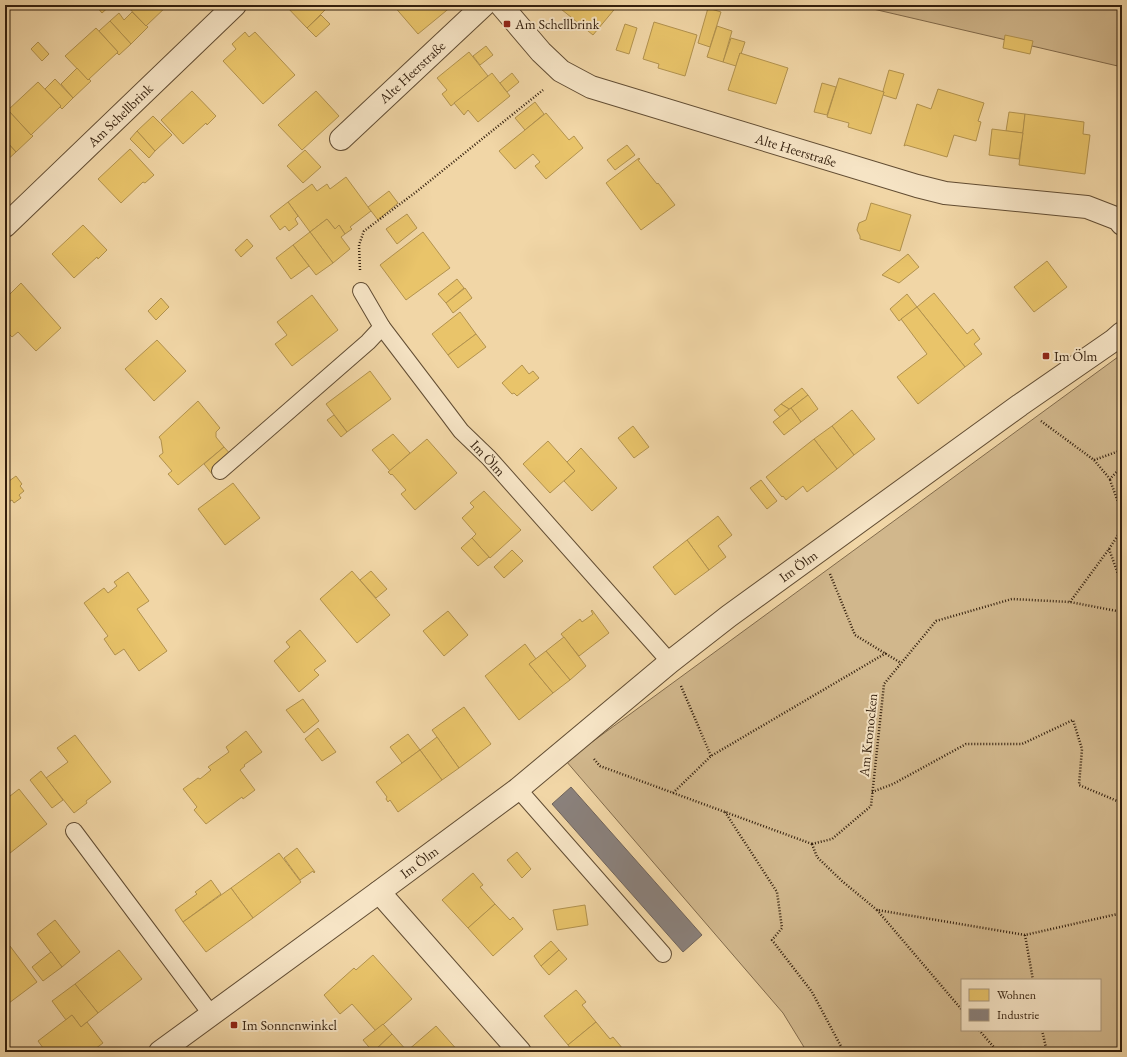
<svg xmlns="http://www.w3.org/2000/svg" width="1127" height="1057" font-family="'EB Garamond',serif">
  <rect width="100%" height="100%" fill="#f1d6a6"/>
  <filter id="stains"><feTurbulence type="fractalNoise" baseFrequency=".005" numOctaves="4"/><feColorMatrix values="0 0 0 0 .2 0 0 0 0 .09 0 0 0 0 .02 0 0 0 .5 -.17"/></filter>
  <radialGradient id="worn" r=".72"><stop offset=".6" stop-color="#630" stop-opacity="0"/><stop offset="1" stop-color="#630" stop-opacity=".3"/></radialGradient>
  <g fill="#d1b78c" stroke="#826b4c" fill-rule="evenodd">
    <polygon points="856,5 1122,5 1122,67"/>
    <path d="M1122 354V1052H807L783 1013 566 761ZM962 980H1100V1030H962Z"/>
  </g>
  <g fill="#e9c46a" stroke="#b2924e">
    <polygon points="95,5 111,5 102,13"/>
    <polygon points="126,5 168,5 146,26"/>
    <polygon points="285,5 334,5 331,8 329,6 307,28"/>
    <polygon points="393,5 451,5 452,6 418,34"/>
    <polygon points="556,5 618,5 593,35"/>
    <polygon points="708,8 721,12 710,47 698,43"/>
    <polygon points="132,12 146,26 146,25 148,27 131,44 110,21 119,13 124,20"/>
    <polygon points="321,15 330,24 316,37 307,28"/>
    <polygon points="110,21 131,44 119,55 117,53 118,52 99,31"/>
    <polygon points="654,22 697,35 685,76 658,68 659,64 643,59"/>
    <polygon points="625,24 637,28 629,54 616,50"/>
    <polygon points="717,26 732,31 723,62 707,57"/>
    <polygon points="96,28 118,52 88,80 65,56"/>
    <polygon points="245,32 249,37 255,32 295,75 263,104 223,61 236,49 232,44"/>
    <polygon points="1005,35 1033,41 1030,54 1003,48"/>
    <polygon points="731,38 745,42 741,54 740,53 736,66 723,62"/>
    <polygon points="38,42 49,54 42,61 31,49"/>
    <polygon points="486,46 493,55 480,65 473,56"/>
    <polygon points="469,52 488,76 451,106 442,94 447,90 437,78"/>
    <polygon points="740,53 788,68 776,104 728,90"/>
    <polygon points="77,68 88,80 89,79 91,81 73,98 61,84"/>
    <polygon points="889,70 904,74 896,99 883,95 884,92 883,91"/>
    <polygon points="492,73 510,96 478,122 468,110 464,115 454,103"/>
    <polygon points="512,73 519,82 507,92 500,83"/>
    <polygon points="839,78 884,92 871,134 848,127 849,123 827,117"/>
    <polygon points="55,79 73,98 62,109 60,107 61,106 45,89"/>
    <polygon points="38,82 61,106 31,135 8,110"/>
    <polygon points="822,83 836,87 827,115 814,112"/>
    <polygon points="938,89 984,103 978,121 981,122 976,141 954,135 947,157 906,145 904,146 917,104 931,109"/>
    <polygon points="192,91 216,116 207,125 206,123 183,144 161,120"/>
    <polygon points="316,91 339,116 302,150 278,125"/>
    <polygon points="535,102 544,114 525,130 515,118"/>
    <polygon points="8,110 31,135 31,134 33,136 16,152 5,140 5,113"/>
    <polygon points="1009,112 1025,114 1023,133 1006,131"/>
    <polygon points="546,113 569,140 574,136 583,148 546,179 535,166 540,162 533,154 515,169 499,151"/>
    <polygon points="1025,114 1084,122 1083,134 1090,135 1085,174 1019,165"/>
    <polygon points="153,116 172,135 155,151 137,131"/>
    <polygon points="992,129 1023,133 1019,159 989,155"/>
    <polygon points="137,131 155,151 149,158 130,139"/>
    <polygon points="5,140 16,152 5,162"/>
    <polygon points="627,145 635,155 615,170 607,160"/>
    <polygon points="130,149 154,175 145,183 143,182 121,203 98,179"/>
    <polygon points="305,150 321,167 303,183 287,166"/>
    <polygon points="639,158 640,159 638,160 657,184 658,183 675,205 641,230 606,183"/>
    <polygon points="346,177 371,211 350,227 352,229 345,234 339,225 335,229 327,219 310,232 288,202 312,184 317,191 327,184 330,189"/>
    <polygon points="389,191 398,203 378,220 368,207"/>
    <polygon points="288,202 298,216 295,219 298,224 289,231 285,226 280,230 270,216"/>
    <polygon points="871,203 911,215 900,251 860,239 860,236 857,230 859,223 866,220"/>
    <polygon points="407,214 417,228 397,244 386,229"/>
    <polygon points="327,219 335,229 339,225 345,234 341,237 350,249 333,263 310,232"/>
    <polygon points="83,225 107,250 98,259 97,257 74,278 52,254"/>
    <polygon points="310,232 333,263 316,275 293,245"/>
    <polygon points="423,232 450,268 406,300 380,265"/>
    <polygon points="247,239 253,246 241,257 235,250"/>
    <polygon points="293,245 309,266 291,279 276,258"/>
    <polygon points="908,254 919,267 899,283 882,275"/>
    <polygon points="1047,261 1067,287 1034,312 1014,287"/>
    <polygon points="457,279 464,288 446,303 438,294"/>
    <polygon points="21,283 61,328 36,351 18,332 12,337 5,330 5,299"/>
    <polygon points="465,288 472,298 453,313 446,303"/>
    <polygon points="934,293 967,334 973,329 980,339 974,344 982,354 965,367 917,307"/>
    <polygon points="907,294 917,307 899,321 890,309"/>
    <polygon points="312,295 338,330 292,366 275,344 287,335 277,322"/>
    <polygon points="161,298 169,307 156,320 148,311"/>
    <polygon points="917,307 965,367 918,404 897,377 927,354 901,319"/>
    <polygon points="460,312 476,334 448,355 432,334"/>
    <polygon points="476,334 486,347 458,368 448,355"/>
    <polygon points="157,340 186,371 154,401 125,369"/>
    <polygon points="522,365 529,374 533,371 539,378 517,396 514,393 512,394 502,383"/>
    <polygon points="370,371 391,399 347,432 326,404"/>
    <polygon points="802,388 808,395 791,408 789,409 781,404"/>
    <polygon points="808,395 818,409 801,422 791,408"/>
    <polygon points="198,401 220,428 216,432 216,437 224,447 178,485 168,474 172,471 159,456 163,453 161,440 159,437"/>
    <polygon points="781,404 789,409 780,417 774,410"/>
    <polygon points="791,408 801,422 784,435 773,422"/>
    <polygon points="852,410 875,439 854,455 832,426"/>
    <polygon points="334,415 347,432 341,437 327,420"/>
    <polygon points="633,426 649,447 634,458 618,438"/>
    <polygon points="832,426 854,455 837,469 814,439"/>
    <polygon points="393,434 410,453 390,471 372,450"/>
    <polygon points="427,439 457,473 415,510 401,494 406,490 392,474 391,475 388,472"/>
    <polygon points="814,439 837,469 807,492 803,486 786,500 783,496 782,497 766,477"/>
    <polygon points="548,441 575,471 550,493 523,464"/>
    <polygon points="224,447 232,456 236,454 212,474 204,464"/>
    <polygon points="581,448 617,488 592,511 564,481 575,471 567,462"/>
    <polygon points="16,476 22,484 20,486 24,491 19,495 21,498 14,503 12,500 7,503 5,501 5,484"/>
    <polygon points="761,480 777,501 767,509 750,488"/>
    <polygon points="233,483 260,518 225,545 198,509"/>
    <polygon points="484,491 521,530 490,558 472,538 476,534 462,518 474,507 470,503"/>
    <polygon points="718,516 732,535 718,546 726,557 709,570 687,540"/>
    <polygon points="472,538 489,557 478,566 461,548"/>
    <polygon points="687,540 709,570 675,595 653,567"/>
    <polygon points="512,550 523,561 504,578 494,567"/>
    <polygon points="352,571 390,615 357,643 320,599"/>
    <polygon points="371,571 387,589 376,598 360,580"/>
    <polygon points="128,572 149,601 137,609 167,651 139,671 124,649 115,655 104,639 108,636 84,603 104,588 108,593 117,586 114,582"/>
    <polygon points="592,610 609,633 579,656 561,634 580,619 582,622 593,614 591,611"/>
    <polygon points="448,611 468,635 444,656 423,631"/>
    <polygon points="300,630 326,661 314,670 319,675 299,692 274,661 290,647 286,642"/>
    <polygon points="564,637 586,666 570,680 546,651"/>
    <polygon points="525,644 536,659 529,664 553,693 519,720 485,676"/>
    <polygon points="546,651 570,680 553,693 529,664"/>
    <polygon points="303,699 319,721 304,733 286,710"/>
    <polygon points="464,707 491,744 459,768 432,730"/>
    <polygon points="318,728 336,752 322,761 305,739"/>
    <polygon points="246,731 262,752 244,765 245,766 240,770 255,790 243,799 242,797 206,824 194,810 197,807 183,789 198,778 200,779 211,770 208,767 229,752 226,747"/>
    <polygon points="408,734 420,750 402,763 390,747"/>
    <polygon points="75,735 111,782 86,801 87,803 74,813 46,778 68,762 57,748"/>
    <polygon points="437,737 459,768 442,780 420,750"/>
    <polygon points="420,750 442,780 398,812 390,800 388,802 386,799 387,797 376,782"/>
    <polygon points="41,771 63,800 52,808 30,780"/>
    <polygon points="19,789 47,824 5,857 5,800"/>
    <polygon points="297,848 315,872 314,873 313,871 300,880 284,858"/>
    <polygon points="517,852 531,869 522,878 507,860"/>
    <polygon points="279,853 301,882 253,918 231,888"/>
    <polygon points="473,873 483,885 480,887 495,904 468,928 442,900"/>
    <polygon points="211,880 221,894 183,922 175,910 197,894 195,892"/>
    <polygon points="231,888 253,918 206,952 183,922"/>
    <polygon points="495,904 510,920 513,917 523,929 493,956 468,928"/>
    <polygon points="585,905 588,925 557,930 553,910"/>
    <polygon points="55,920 80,952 62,967 37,934"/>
    <polygon points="551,941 559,950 541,966 534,956"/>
    <polygon points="10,946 37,982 5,1006 5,949"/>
    <polygon points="119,950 142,979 98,1013 75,984"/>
    <polygon points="559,950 567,959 549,975 541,966"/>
    <polygon points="51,952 62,967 43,981 32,967"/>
    <polygon points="373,955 412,999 376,1031 352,1004 340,1014 324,995 354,968 356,970"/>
    <polygon points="75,984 98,1013 81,1027 72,1015 66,1020 52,1001"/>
    <polygon points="576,990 586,1002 582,1005 596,1022 568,1045 544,1016"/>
    <polygon points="72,1015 81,1027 87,1022 103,1043 91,1052 46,1052 38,1041"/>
    <polygon points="596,1022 610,1039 613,1037 623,1049 619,1052 573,1052 568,1045"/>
    <polygon points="383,1024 392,1034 373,1052 363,1040"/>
    <polygon points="436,1026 459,1052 406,1052 407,1051"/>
    <polygon points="392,1034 407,1051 406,1052 373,1052"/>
  </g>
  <polygon fill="#8a817c" stroke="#70645b" points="571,787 702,935 683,952 552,804"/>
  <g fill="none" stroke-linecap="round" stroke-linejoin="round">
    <g stroke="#624d33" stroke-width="18">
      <g id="service">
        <polyline points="361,291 382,327"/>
        <polyline points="220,471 368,342 382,327 449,415 461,431 489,458 670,662"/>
        <polyline points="518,789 663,954"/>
        <polyline points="74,831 211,1014"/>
      </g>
    </g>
    <g stroke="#624d33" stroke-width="24">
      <g id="minor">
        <polyline points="501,5 541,52 561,71 591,87 917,186 945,193 1087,207 1118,219 1122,224"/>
        <polyline points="341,139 484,5"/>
        <polyline points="5,226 235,5"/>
        <polyline points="379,892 520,1052"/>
        <polyline points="160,1052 379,892 518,789 670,662 729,616 1020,405 1114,340 1122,333"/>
      </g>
    </g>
    <g stroke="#331f0d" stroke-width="2.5" stroke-dasharray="1 2" stroke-linecap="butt">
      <polyline points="360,270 359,245 364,231 416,192 543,90"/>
      <polyline points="1041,421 1094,460 1110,479 1122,466"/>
      <polyline points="1094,460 1122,450"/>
      <polyline points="1110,480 1122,513"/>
      <polyline points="1109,549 1122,585"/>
      <polyline points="830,574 855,635 901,663"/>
      <polyline points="1070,602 1109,549 1122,529"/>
      <polyline points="681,686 711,756"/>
      <polyline points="594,759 600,766 812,844"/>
      <polyline points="872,792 893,784 966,744 1022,744 1073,720 1082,749 1079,785 1122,803"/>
      <polyline points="673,793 711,756 886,653"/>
      <polyline points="725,812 777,892 782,928 772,940 812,992 844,1052"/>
      <polyline points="812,844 832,839 871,806 884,684 936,621 1012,599 1070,602 1122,612"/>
      <polyline points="812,844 817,857 842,881 877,910 1025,935 1122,913"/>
      <polyline points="877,910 962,1010"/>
      <polyline points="1025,935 1033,980"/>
      <polyline points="979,1030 998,1052"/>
      <polyline points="1042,1030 1047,1052"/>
    </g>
    <use href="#service" stroke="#f6e4c5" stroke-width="16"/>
    <use href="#minor" stroke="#f6e4c5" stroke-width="22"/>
  </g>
  <g fill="#8f2418" stroke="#f6e4c5" stroke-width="1.5">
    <rect x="503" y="20" width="8" height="8" rx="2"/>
    <rect x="1042" y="352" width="8" height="8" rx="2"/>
    <rect x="230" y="1021" width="8" height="8" rx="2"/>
  </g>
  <g text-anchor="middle" stroke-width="4" stroke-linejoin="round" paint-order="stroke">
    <g font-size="14" fill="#331f0d" stroke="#f6e4c5" text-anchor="start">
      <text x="515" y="29">Am Schellbrink</text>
      <text x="1054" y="361">Im Ölm</text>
      <text x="242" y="1030">Im Sonnenwinkel</text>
    </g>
    <g font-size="14" fill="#331f0d" stroke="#f6e4c5">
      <text transform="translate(412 72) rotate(-43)" y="5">Alte Heerstraße</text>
      <text transform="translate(120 115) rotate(-44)" y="5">Am Schellbrink</text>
      <text transform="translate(796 150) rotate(17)" y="5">Alte Heerstraße</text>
      <text transform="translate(488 458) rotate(47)" y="5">Im Ölm</text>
      <text transform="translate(798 566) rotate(-36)" y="5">Im Ölm</text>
      <text transform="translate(868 735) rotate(-84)" y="5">Am Kronocken</text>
      <text transform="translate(419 862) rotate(-37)" y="5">Im Ölm</text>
    </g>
  </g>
  <rect width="1127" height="1057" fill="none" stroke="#f1d6a6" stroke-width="20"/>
  <rect x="6" y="6" width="1115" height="1045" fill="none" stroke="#331f0d" stroke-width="2"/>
  <rect x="10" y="10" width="1107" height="1037" fill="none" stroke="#331f0d"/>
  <rect x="961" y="979" width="140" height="52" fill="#f6e4c5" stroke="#a8957b"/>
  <rect x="969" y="989" width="20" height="12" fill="#e9c46a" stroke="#a8957b"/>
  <text x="997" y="999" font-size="12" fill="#331f0d">Wohnen</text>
  <rect x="969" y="1009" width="20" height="12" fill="#8a817c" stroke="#a8957b"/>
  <text x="997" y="1019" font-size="12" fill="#331f0d">Industrie</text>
  <rect width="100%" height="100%" filter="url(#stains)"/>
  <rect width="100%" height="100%" fill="url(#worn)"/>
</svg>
